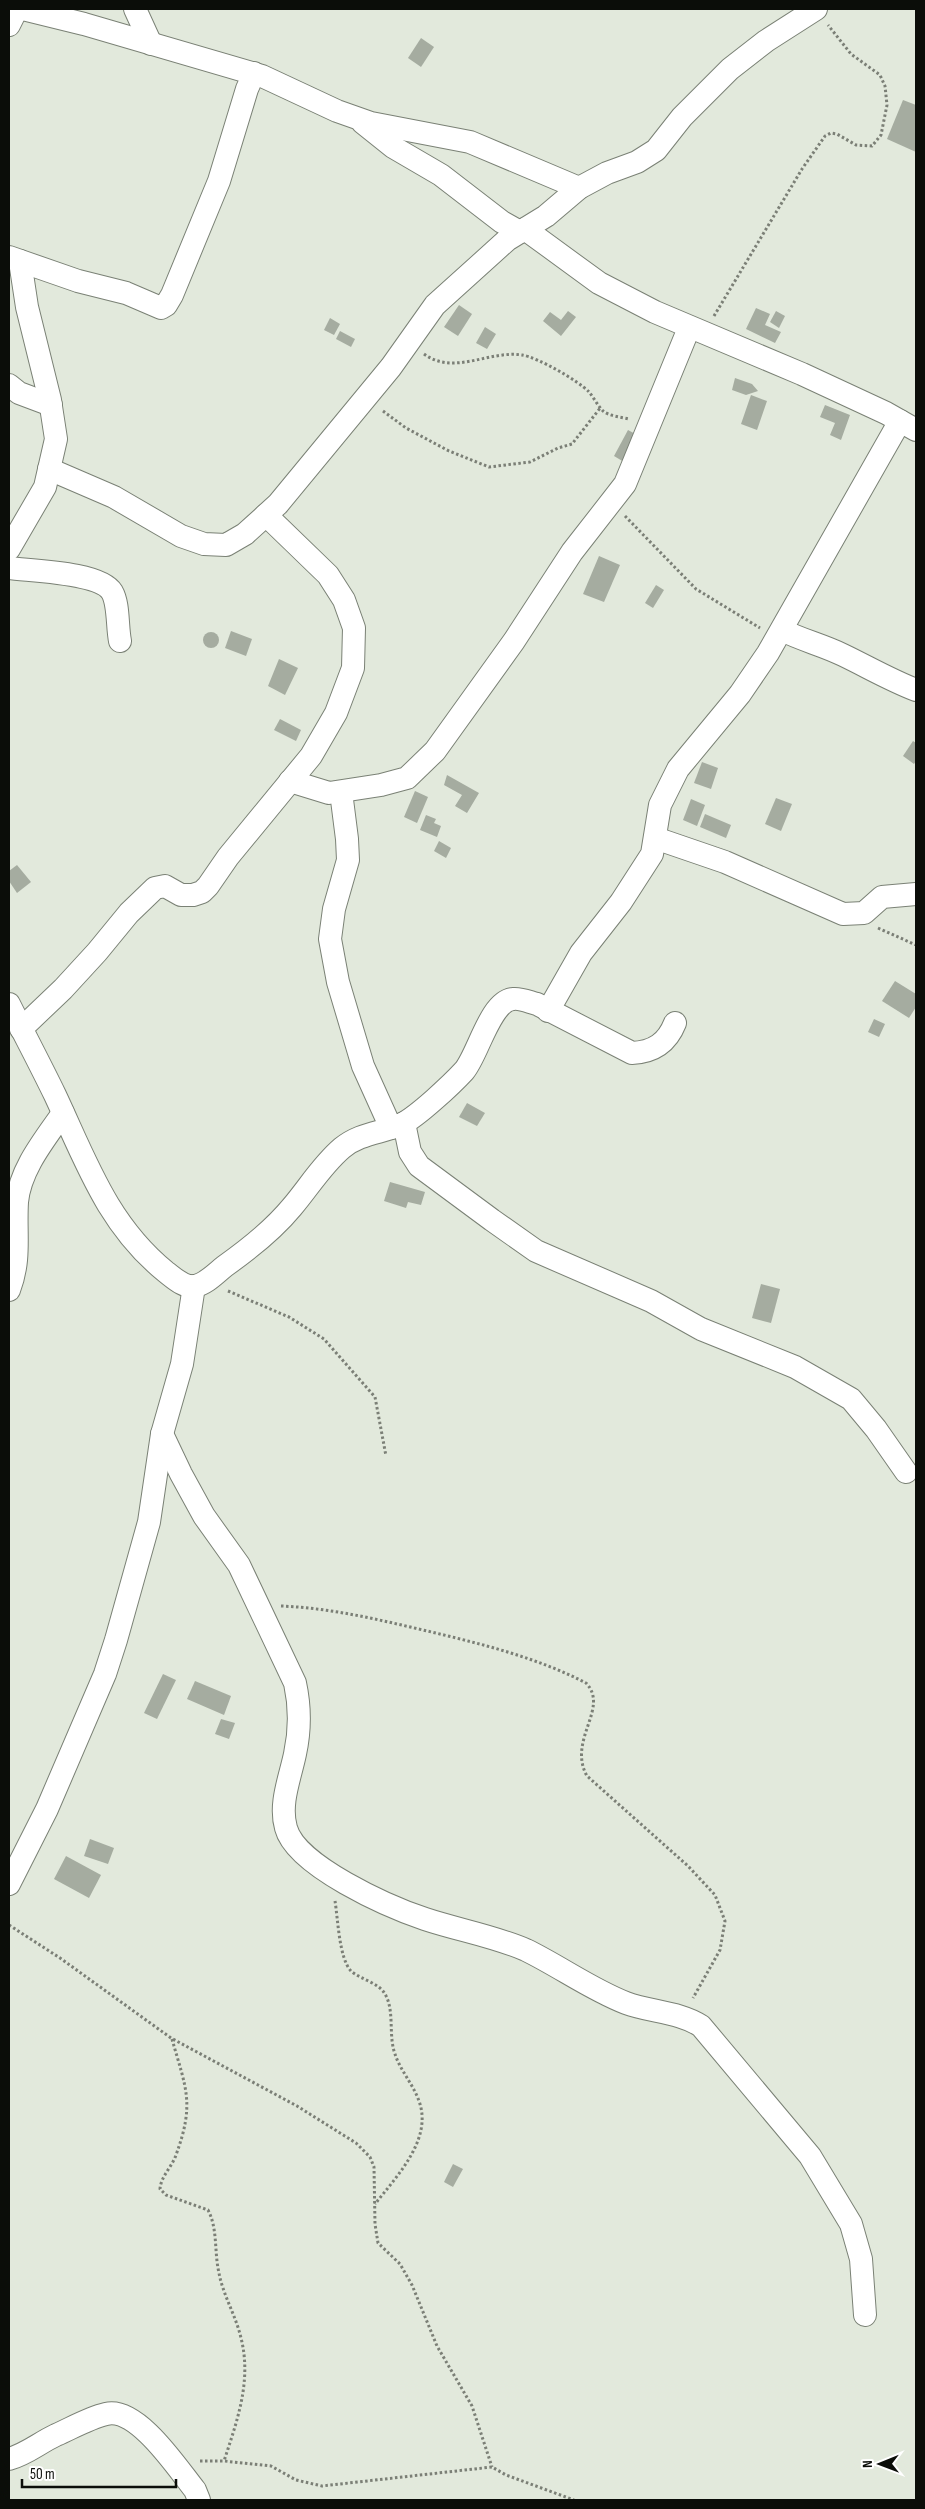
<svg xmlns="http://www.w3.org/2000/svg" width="925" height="2509" font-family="'Sofia Sans Condensed',sans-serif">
  <rect width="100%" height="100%" fill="#e2e9dc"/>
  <g fill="#a5aca0">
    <polygon points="421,38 434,47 421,67 408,58"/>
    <polygon points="903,100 916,105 916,152 887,139"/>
    <polygon points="459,305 472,314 458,336 444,327"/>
    <polygon points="756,308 770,314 765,325 781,332 775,343 746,329"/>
    <polygon points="568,311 576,317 561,336 543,321 550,312 561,320"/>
    <polygon points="776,311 785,316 779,328 770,322"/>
    <polygon points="330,318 340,324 334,335 324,330"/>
    <polygon points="485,327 496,334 487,349 476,343"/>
    <polygon points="340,331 355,339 351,347 336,339"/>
    <polygon points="735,378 752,384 758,391 746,395 732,390"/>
    <polygon points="751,395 767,401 757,430 741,424"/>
    <polygon points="825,405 850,415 841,440 830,435 835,423 820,417"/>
    <polygon points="628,430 639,436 624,462 614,456"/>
    <polygon points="599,556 620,565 604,602 583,594"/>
    <polygon points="656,585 664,590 653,608 645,603"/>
    <polygon points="231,631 252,639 246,656 225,648"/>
    <circle cx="211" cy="640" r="8"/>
    <polygon points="279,659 298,668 285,695 268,686"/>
    <polygon points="280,719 301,730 296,741 274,730"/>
    <polygon points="913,741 916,743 916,761 914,764 903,756"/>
    <polygon points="702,762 718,768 711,789 694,783"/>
    <polygon points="447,775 479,793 467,813 455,806 462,795 444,785"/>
    <polygon points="415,791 428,797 417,823 404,817"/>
    <polygon points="776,798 792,804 781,831 765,824"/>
    <polygon points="691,799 705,805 697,826 683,820"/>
    <polygon points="705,814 731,825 726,838 700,827"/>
    <polygon points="426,815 436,819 434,823 441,826 437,837 420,830"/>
    <polygon points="439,841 451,848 446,858 434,851"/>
    <polygon points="17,865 31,882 17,893 9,881 9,871"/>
    <polygon points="895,981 916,994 916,1007 909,1018 882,1001"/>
    <polygon points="874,1019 885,1024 879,1037 868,1032"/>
    <polygon points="467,1103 485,1113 477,1126 459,1117"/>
    <polygon points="390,1182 425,1192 421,1205 408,1202 406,1208 384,1201"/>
    <polygon points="761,1284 780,1289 771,1323 752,1318"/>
    <polygon points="163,1674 176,1680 157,1719 144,1713"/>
    <polygon points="195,1681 231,1696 224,1715 187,1699"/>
    <polygon points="221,1719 235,1723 229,1739 215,1734"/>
    <polygon points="90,1839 114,1848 108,1864 84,1856"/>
    <polygon points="66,1856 101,1875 89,1898 54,1879"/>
    <polygon points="453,2164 463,2169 453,2187 444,2182"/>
  </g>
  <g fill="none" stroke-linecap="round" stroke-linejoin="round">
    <g stroke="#7a8175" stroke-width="24">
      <g id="street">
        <polyline points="23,9 84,24 262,76 337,111 371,123 470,142 579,188"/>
        <polyline points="135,9 151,44"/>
        <polyline points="9,25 17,9"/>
        <polyline points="363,123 393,147 441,175 502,222 520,232"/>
        <polyline points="525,229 599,283 655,312 802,374 886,413 916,430"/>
        <polyline points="9,257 78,281 126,293 161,308 166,305 172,295 219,181 247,89 254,73"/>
        <polyline points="9,385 19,393 51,405"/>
        <polyline points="49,469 114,497 181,536 204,544 226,545 245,534 278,504 391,367 435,305 507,240 546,216 579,188 607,173 637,162 656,150 682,117 730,69 766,41 816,9"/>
        <polyline points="9,549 45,487 56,439 50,400 27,307 20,261"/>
        <path d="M9 568C30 571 100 572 112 592 119 604 117 626 120 641"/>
        <path d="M782 630C801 640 823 645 843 655 868 667 890 680 916 690"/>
        <polyline points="290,781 329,793 381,785 407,778 435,751 514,641 572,552 625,484 689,328"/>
        <polyline points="341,792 347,839 348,860 334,909 330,939 338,982 363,1066 391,1128"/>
        <polyline points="655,838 725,862 843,914 864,913 882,897 916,894"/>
        <path d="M9 1004C24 1034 40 1064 55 1095 86 1161 107 1224 166 1272 174 1278 184 1288 195 1286 206 1284 216 1273 225 1266 249 1249 273 1230 292 1207 309 1187 322 1165 342 1148 360 1133 382 1133 402 1124 418 1116 452 1084 464 1071 478 1055 490 1001 513 999 521 998 529 1002 537 1004L632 1053C654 1052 667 1043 675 1023"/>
        <polyline points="548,1011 581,953 621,902 652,854 660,805 678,769 740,694 768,653 900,421"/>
        <polyline points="21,1029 63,989 97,952 129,913 155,888 165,886 181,895 193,895 202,892 208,886 228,857 311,756 336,713 353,668 354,628 344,600 328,575 266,515"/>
        <polyline points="404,1123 410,1152 419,1166 492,1220 536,1251 651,1301 701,1329 795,1367 851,1399 876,1429 906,1472"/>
        <path d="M9 1290C21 1259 15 1234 17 1202 20 1169 45 1139 63 1113"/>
        <path d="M162 1434 181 1474 204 1516 239 1565 295 1683C300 1706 300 1731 295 1754 290 1778 279 1804 286 1828 296 1866 389 1907 425 1919 458 1930 494 1936 526 1950 559 1966 592 1990 626 2003 650 2012 680 2012 701 2026L810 2156 851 2224 861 2259 865 2315"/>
        <polyline points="9,1884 47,1809 105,1674 116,1640 149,1522 162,1434 182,1364 194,1286"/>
        <path d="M9 2459C27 2454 39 2443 56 2435 72 2428 89 2418 106 2414 137 2406 178 2469 195 2490L199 2500"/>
      </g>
    </g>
    <g stroke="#7b7f76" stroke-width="3" stroke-dasharray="2.5 2.5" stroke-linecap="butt">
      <polyline points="714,316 802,169 825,136 831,133 837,134 856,145 872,146 881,135 887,105 885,86 880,75 851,54 828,25"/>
      <path d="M424 354C454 376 489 350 522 355 537 357 579 381 589 392 594 398 598 406 603 411 609 416 621 417 629 419"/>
      <polyline points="383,411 406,428 449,451 489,467 530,462 558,448 572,444 601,407"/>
      <polyline points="625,516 696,589 760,628"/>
      <polyline points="878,928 916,945"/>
      <polyline points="228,1291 289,1317 324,1339 375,1397 386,1456"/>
      <path d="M281 1606C330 1608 376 1619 423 1630 478 1643 536 1657 586 1683 610 1708 567 1740 587 1776L688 1866 715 1895 725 1921 720 1950 693 1998"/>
      <path d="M335 1901C338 1919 339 1958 351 1971 360 1979 379 1983 385 1994 395 2011 388 2035 395 2054 400 2070 413 2084 419 2101 433 2139 397 2176 375 2204"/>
      <polyline points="9,1925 60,1958 171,2038 297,2106 356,2143 370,2157 374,2167 375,2224 378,2243 400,2264 412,2285 437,2346 472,2406 492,2467"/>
      <path d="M172 2039C186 2089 195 2103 176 2155 172 2167 161 2176 160 2189L166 2195 208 2210C218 2229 214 2252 219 2273 223 2295 236 2316 241 2338 252 2381 237 2421 224 2461"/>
      <polyline points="200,2461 224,2461 271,2466 296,2480 322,2486 492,2467 506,2475 574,2500"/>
    </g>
    <use href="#street" stroke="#fff" stroke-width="22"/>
  </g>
  <rect width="925" height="2509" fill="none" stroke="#0b0d09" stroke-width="20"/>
  <g transform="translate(880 2464) rotate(269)" stroke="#ffffff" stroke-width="4" paint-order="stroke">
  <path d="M0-4L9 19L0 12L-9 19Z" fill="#0b0d09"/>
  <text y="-8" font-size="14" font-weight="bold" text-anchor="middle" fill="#0b0d09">N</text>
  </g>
  <path d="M22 2479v8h154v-8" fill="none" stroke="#0b0d09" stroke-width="2.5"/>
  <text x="30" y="2479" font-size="15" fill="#0b0d09" stroke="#ffffff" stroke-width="4" paint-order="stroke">50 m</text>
</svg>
